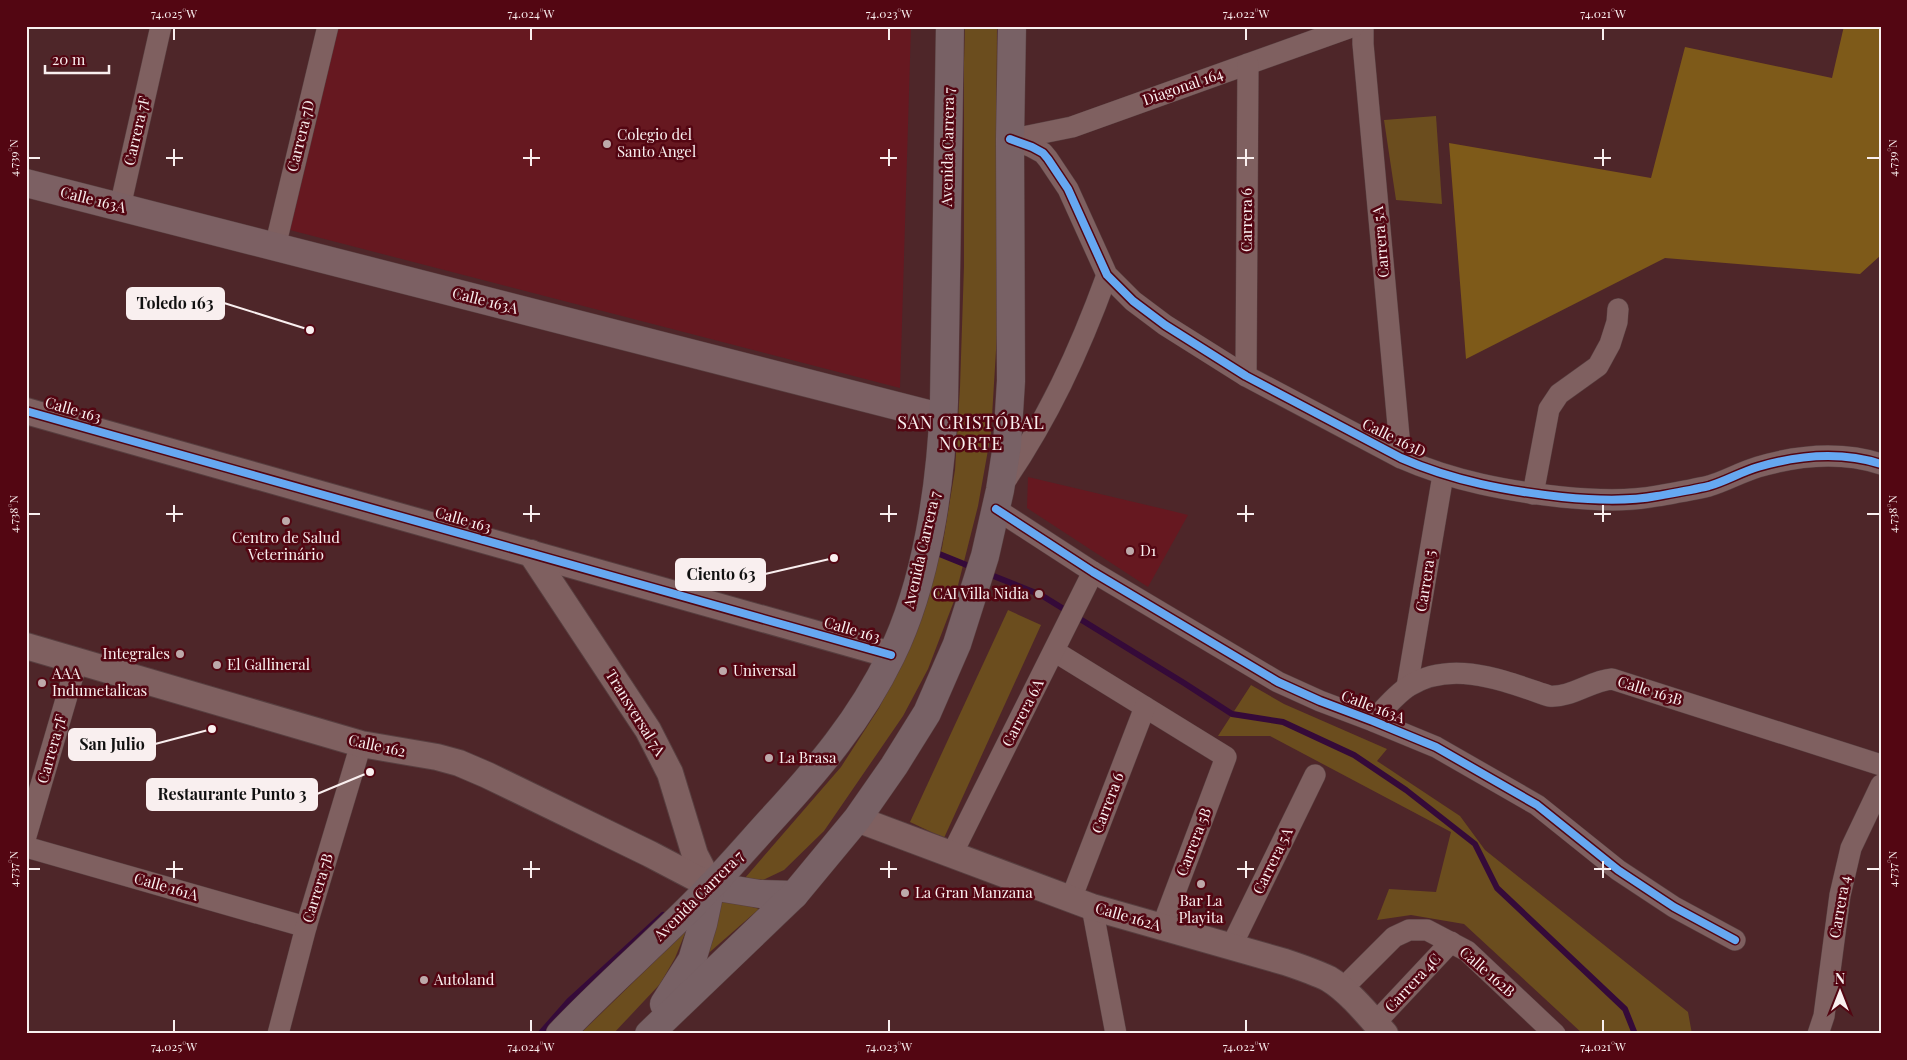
<svg xmlns="http://www.w3.org/2000/svg" width="1907" height="1060" font-family="'Playfair Display',serif">
  <rect width="100%" height="100%" fill="#4e2629"/>
  <g fill="#661820">
    <polygon points="338,26 911,26 900,388 286,229"/>
    <polygon points="1028,477 1172,511 1188,515 1148,587 1027,508"/>
  </g>
  <g fill="#6b4d1e">
    <polygon points="965,26 997,26 996,173 997,334 991,433 978,506 954,601 928,669 903,716 824,831 784,870 763,880 745,878 841,767 879,708 915,635 942,548 955,470 960,387 964,266 964,62"/>
    <polygon points="1436,116 1442,204 1396,200 1384,120"/>
    <polygon points="1008,610 1041,625 944,838 910,822"/>
    <polygon points="1251,685 1284,704 1387,749 1377,761 1460,816 1485,850 1688,1012 1692,1034 1583,1034 1464,924 1411,915 1377,920 1389,889 1436,892 1451,832 1270,736 1218,736"/>
    <polygon points="724,898 759,909 703,958 715,905"/>
    <polygon points="686,931 675,958 660,984 613,1034 580,1034"/>
  </g>
  <polygon fill="#7e5a19" points="1844,26 1881,26 1881,255 1860,274 1665,258 1466,359 1449,143 1651,178 1685,47 1832,78"/>
  <g fill="none" stroke-linecap="round" stroke-linejoin="round">
    <g stroke="#350a39" stroke-width="6">
      <polyline points="932,551 974,568"/>
      <polyline points="986,573 1041,595 1184,683 1232,714 1283,722 1354,755 1406,790 1475,844 1497,888 1625,1009 1635,1034"/>
      <polyline points="540,1034 569,1001 663,915"/>
    </g>
    <g stroke="#583f40" stroke-width="22">
      <g id="minor">
        <polyline points="1363,26 1363,44 1401,458"/>
        <path d="M1010 139 1032 147 1043 153 1048 159 1068 189 1107 275 1133 301 1165 325 1246 376 1401 458C1453 481 1507 491 1562 497 1593 500 1626 502 1657 496 1674 493 1692 490 1709 486 1726 481 1741 472 1758 467 1799 455 1840 451 1881 464"/>
        <polyline points="1013,139 1072,127 1354,26"/>
        <polyline points="120,207 161,26"/>
        <polyline points="275,247 328,26"/>
        <polyline points="1246,376 1248,64"/>
        <path d="M1001 487C1048 419 1079 352 1107 275"/>
        <polyline points="1533,494 1549,409 1559,394 1598,366 1610,344 1617,322 1618,309"/>
        <polyline points="996,509 1093,572 1278,682 1320,701 1373,721 1436,747 1537,805 1618,870 1674,907 1735,940"/>
        <polyline points="1054,651 1226,757 1162,927"/>
        <polyline points="1407,687 1443,475"/>
        <path d="M1373 721C1384 709 1395 695 1409 686 1453 659 1504 681 1549 696 1571 698 1590 681 1612 679L1881 765"/>
        <polyline points="26,836 77,662"/>
        <polyline points="26,847 306,927"/>
        <polyline points="952,854 1093,572"/>
        <polyline points="1071,899 1145,707"/>
        <polyline points="1092,907 1116,1034"/>
        <polyline points="1231,947 1315,775"/>
        <polyline points="1342,989 1394,937 1409,930 1427,930 1467,951 1555,1034"/>
        <polyline points="1375,1023 1451,942"/>
        <polyline points="278,1034 306,927 361,744"/>
        <polyline points="1818,1034 1824,1016 1840,895 1851,848 1881,785"/>
      </g>
    </g>
    <g stroke="#583f40" stroke-width="28">
      <g id="tertiary">
        <polyline points="26,411 891,655"/>
        <polyline points="531,553 648,730 670,773 695,855 711,886"/>
        <polyline points="26,646 361,744 437,757 459,763 487,775 650,854 711,886"/>
        <path d="M857 819 1092 907 1285 962C1300 967 1315 972 1329 979 1349 991 1369 1016 1385 1034"/>
      </g>
    </g>
    <g stroke="#583f40" stroke-width="29">
      <polyline id="secondary" points="26,183 944,418"/>
    </g>
    <g stroke="#583f40" stroke-width="29">
      <g id="primary">
        <polyline points="711,886 760,894 794,895"/>
        <polyline points="664,1004 692,960 703,924 711,886"/>
        <path d="M560 1034C609 982 663 937 711 886 732 864 751 842 771 820 818 769 860 720 891 656 927 583 941 483 944 402L950 26"/>
        <polyline points="649,1034 794,895 857,819 894,766 927,713 957,644 985,556 1000,490 1007,445 1011,381 1010,139 1012,26"/>
      </g>
    </g>
    <use href="#minor" stroke="#7f6060" stroke-width="21"/>
    <use href="#tertiary" stroke="#7f6060" stroke-width="26"/>
    <use href="#secondary" stroke="#7c6063" stroke-width="28"/>
    <use href="#primary" stroke="#786165" stroke-width="28"/>
    <g stroke="#530612" stroke-width="11">
      <g id="cycleway">
        <path d="M1010 139 1032 147 1043 153 1048 159 1068 189 1107 275 1133 301 1165 325 1246 376 1401 458C1453 481 1507 491 1562 497 1593 500 1626 502 1657 496 1674 493 1692 490 1709 486 1726 481 1741 472 1758 467 1799 455 1840 451 1881 464"/>
        <polyline points="26,411 891,655"/>
        <polyline points="996,509 1093,572 1278,682 1320,701 1373,721 1436,747 1537,805 1618,870 1674,907 1735,940"/>
      </g>
    </g>
    <use href="#cycleway" stroke="#66a8f1" stroke-width="8"/>
  </g>
  <path fill="none" stroke="#f9efef" stroke-width="2" d="M174 28V40M531 28V40M889 28V40M1246 28V40M1603 28V40M174 149V166M531 149V166M889 149V166M1246 149V166M1603 149V166M28 158H40M166 158H183M523 158H540M880 158H897M1237 158H1254M1594 158H1611M1867 158H1880M174 505V522M531 505V522M889 505V522M1246 505V522M1603 505V522M28 514H40M166 514H183M523 514H540M880 514H897M1237 514H1254M1594 514H1611M1867 514H1880M174 861V878M531 861V878M889 861V878M1246 861V878M1603 861V878M28 869H40M166 869H183M523 869H540M880 869H897M1237 869H1254M1594 869H1611M1867 869H1880M174 1020V1032M531 1020V1032M889 1020V1032M1246 1020V1032M1603 1020V1032"/>
  <g fill="#bda9aa" stroke="#530612" stroke-width="2">
    <circle cx="607" cy="144" r="5"/>
    <circle cx="286" cy="521" r="5"/>
    <circle cx="1130" cy="551" r="5"/>
    <circle cx="1039" cy="594" r="5"/>
    <circle cx="180" cy="654" r="5"/>
    <circle cx="217" cy="665" r="5"/>
    <circle cx="723" cy="671" r="5"/>
    <circle cx="42" cy="683" r="5"/>
    <circle cx="769" cy="758" r="5"/>
    <circle cx="1201" cy="884" r="5"/>
    <circle cx="905" cy="893" r="5"/>
    <circle cx="424" cy="980" r="5"/>
  </g>
  <g text-anchor="middle" stroke-width="5" stroke-linejoin="round" paint-order="stroke">
    <g font-size="15" fill="#f9efef" stroke="#530612">
      <text transform="translate(1183 87) rotate(-19)" y="5">Diagonal 164</text>
      <text transform="translate(137 131) rotate(-77)" y="5">Carrera 7F</text>
      <text transform="translate(301 136) rotate(-76)" y="5">Carrera 7D</text>
      <text transform="translate(948 147) rotate(-89)" y="5">Avenida Carrera 7</text>
      <text transform="translate(93 200) rotate(14)" y="5">Calle 163A</text>
      <text transform="translate(1247 220) rotate(-90)" y="5">Carrera 6</text>
      <text transform="translate(1381 242) rotate(-95)" y="5">Carrera 5A</text>
      <text transform="translate(485 301) rotate(14)" y="5">Calle 163A</text>
      <text transform="translate(73 410) rotate(16)" y="5">Calle 163</text>
      <text transform="translate(1394 438) rotate(26)" y="5">Calle 163D</text>
      <text transform="translate(463 520) rotate(16)" y="5">Calle 163</text>
      <text transform="translate(922 550) rotate(-77)" y="5">Avenida Carrera 7</text>
      <text transform="translate(1426 581) rotate(-81)" y="5">Carrera 5</text>
      <text transform="translate(852 630) rotate(16)" y="5">Calle 163</text>
      <text transform="translate(1650 691) rotate(17)" y="5">Calle 163B</text>
      <text transform="translate(1373 707) rotate(21)" y="5">Calle 163A</text>
      <text transform="translate(635 713) rotate(58)" y="5">Transversal 7A</text>
      <text transform="translate(1023 713) rotate(-63)" y="5">Carrera 6A</text>
      <text transform="translate(377 746) rotate(12)" y="5">Calle 162</text>
      <text transform="translate(52 749) rotate(-74)" y="5">Carrera 7F</text>
      <text transform="translate(1108 803) rotate(-69)" y="5">Carrera 6</text>
      <text transform="translate(1194 842) rotate(-69)" y="5">Carrera 5B</text>
      <text transform="translate(1273 861) rotate(-64)" y="5">Carrera 5A</text>
      <text transform="translate(166 887) rotate(16)" y="5">Calle 161A</text>
      <text transform="translate(318 888) rotate(-73)" y="5">Carrera 7B</text>
      <text transform="translate(699 896) rotate(-45)" y="5">Avenida Carrera 7</text>
      <text transform="translate(1840 907) rotate(-80)" y="5">Carrera 4</text>
      <text transform="translate(1128 917) rotate(16)" y="5">Calle 162A</text>
      <text transform="translate(1487 972) rotate(41)" y="5">Calle 162B</text>
      <text transform="translate(1413 983) rotate(-47)" y="5">Carrera 4C</text>
    </g>
    <g font-size="15" fill="#f9efef" stroke="#530612" text-anchor="start">
      <text x="617" y="140">Colegio del<tspan x="617" dy="17">Santo Angel</tspan></text>
      <text x="286" y="543" text-anchor="middle">Centro de Salud<tspan x="286" dy="17">Veterinário</tspan></text>
      <text x="1140" y="556">D1</text>
      <text x="1029" y="599" text-anchor="end">CAI Villa Nidia</text>
      <text x="170" y="659" text-anchor="end">Integrales</text>
      <text x="227" y="670">El Gallineral</text>
      <text x="733" y="676">Universal</text>
      <text x="52" y="679">AAA<tspan x="52" dy="17">Indumetalicas</tspan></text>
      <text x="779" y="763">La Brasa</text>
      <text x="915" y="898">La Gran Manzana</text>
      <text x="1201" y="906" text-anchor="middle">Bar La<tspan x="1201" dy="17">Playita</tspan></text>
      <text x="434" y="985">Autoland</text>
    </g>
    <g font-size="18" letter-spacing="1" fill="#f9efef" stroke="#530612">
      <text x="971" y="429">SAN CRISTÓBAL<tspan x="971" dy="21">NORTE</tspan></text>
    </g>
  </g>
  <path fill="none" stroke="#f9efef" stroke-width="2" d="M310 330L224 303M834 558L765 574M212 729L155 744M370 772L317 794"/>
  <g fill="#f9efef" stroke="#530612" stroke-width="2">
    <circle cx="310" cy="330" r="5"/>
    <circle cx="834" cy="558" r="5"/>
    <circle cx="212" cy="729" r="5"/>
    <circle cx="370" cy="772" r="5"/>
  </g>
  <g fill="#f9efef" stroke="#f9efef" stroke-width="2">
    <rect x="127" y="288" width="97" height="31" rx="5"/>
    <rect x="676" y="559" width="89" height="31" rx="5"/>
    <rect x="69" y="729" width="86" height="31" rx="5"/>
    <rect x="147" y="779" width="170" height="31" rx="5"/>
  </g>
  <g font-size="16" text-anchor="middle" font-weight="bold" fill="#111">
    <text x="175" y="309">Toledo 163</text>
    <text x="721" y="580">Ciento 63</text>
    <text x="112" y="750">San Julio</text>
    <text x="232" y="800">Restaurante Punto 3</text>
  </g>
  <rect width="1907" height="1060" fill="none" stroke="#530612" stroke-width="55"/>
  <g transform="translate(1840 992)" stroke="#530612" stroke-width="4" paint-order="stroke">
  <path d="M0-4L9 19L0 12L-9 19Z" fill="#f9efef"/>
  <text y="-8" font-size="14" font-weight="bold" text-anchor="middle" fill="#f9efef">N</text>
  </g>
  <path d="M45 65v8h64v-8" fill="none" stroke="#f9efef" stroke-width="2.5"/>
  <text x="52" y="65" font-size="15" fill="#f9efef" stroke="#530612" stroke-width="4" paint-order="stroke">20 m</text>
  <rect x="28" y="28" width="1852" height="1004" fill="none" stroke="#f9efef" stroke-width="2"/>
  <g font-size="12" text-anchor="middle" fill="#f9efef">
    <text x="174" y="18">74.025°W</text>
    <text x="531" y="18">74.024°W</text>
    <text x="889" y="18">74.023°W</text>
    <text x="1246" y="18">74.022°W</text>
    <text x="1603" y="18">74.021°W</text>
    <text transform="translate(14 158) rotate(-90)" y="4">4.739°N</text>
    <text transform="translate(1893 158) rotate(-90)" y="4">4.739°N</text>
    <text transform="translate(14 514) rotate(-90)" y="4">4.738°N</text>
    <text transform="translate(1893 514) rotate(-90)" y="4">4.738°N</text>
    <text transform="translate(14 869) rotate(-90)" y="4">4.737°N</text>
    <text transform="translate(1893 869) rotate(-90)" y="4">4.737°N</text>
    <text x="174" y="1051">74.025°W</text>
    <text x="531" y="1051">74.024°W</text>
    <text x="889" y="1051">74.023°W</text>
    <text x="1246" y="1051">74.022°W</text>
    <text x="1603" y="1051">74.021°W</text>
  </g>
</svg>
